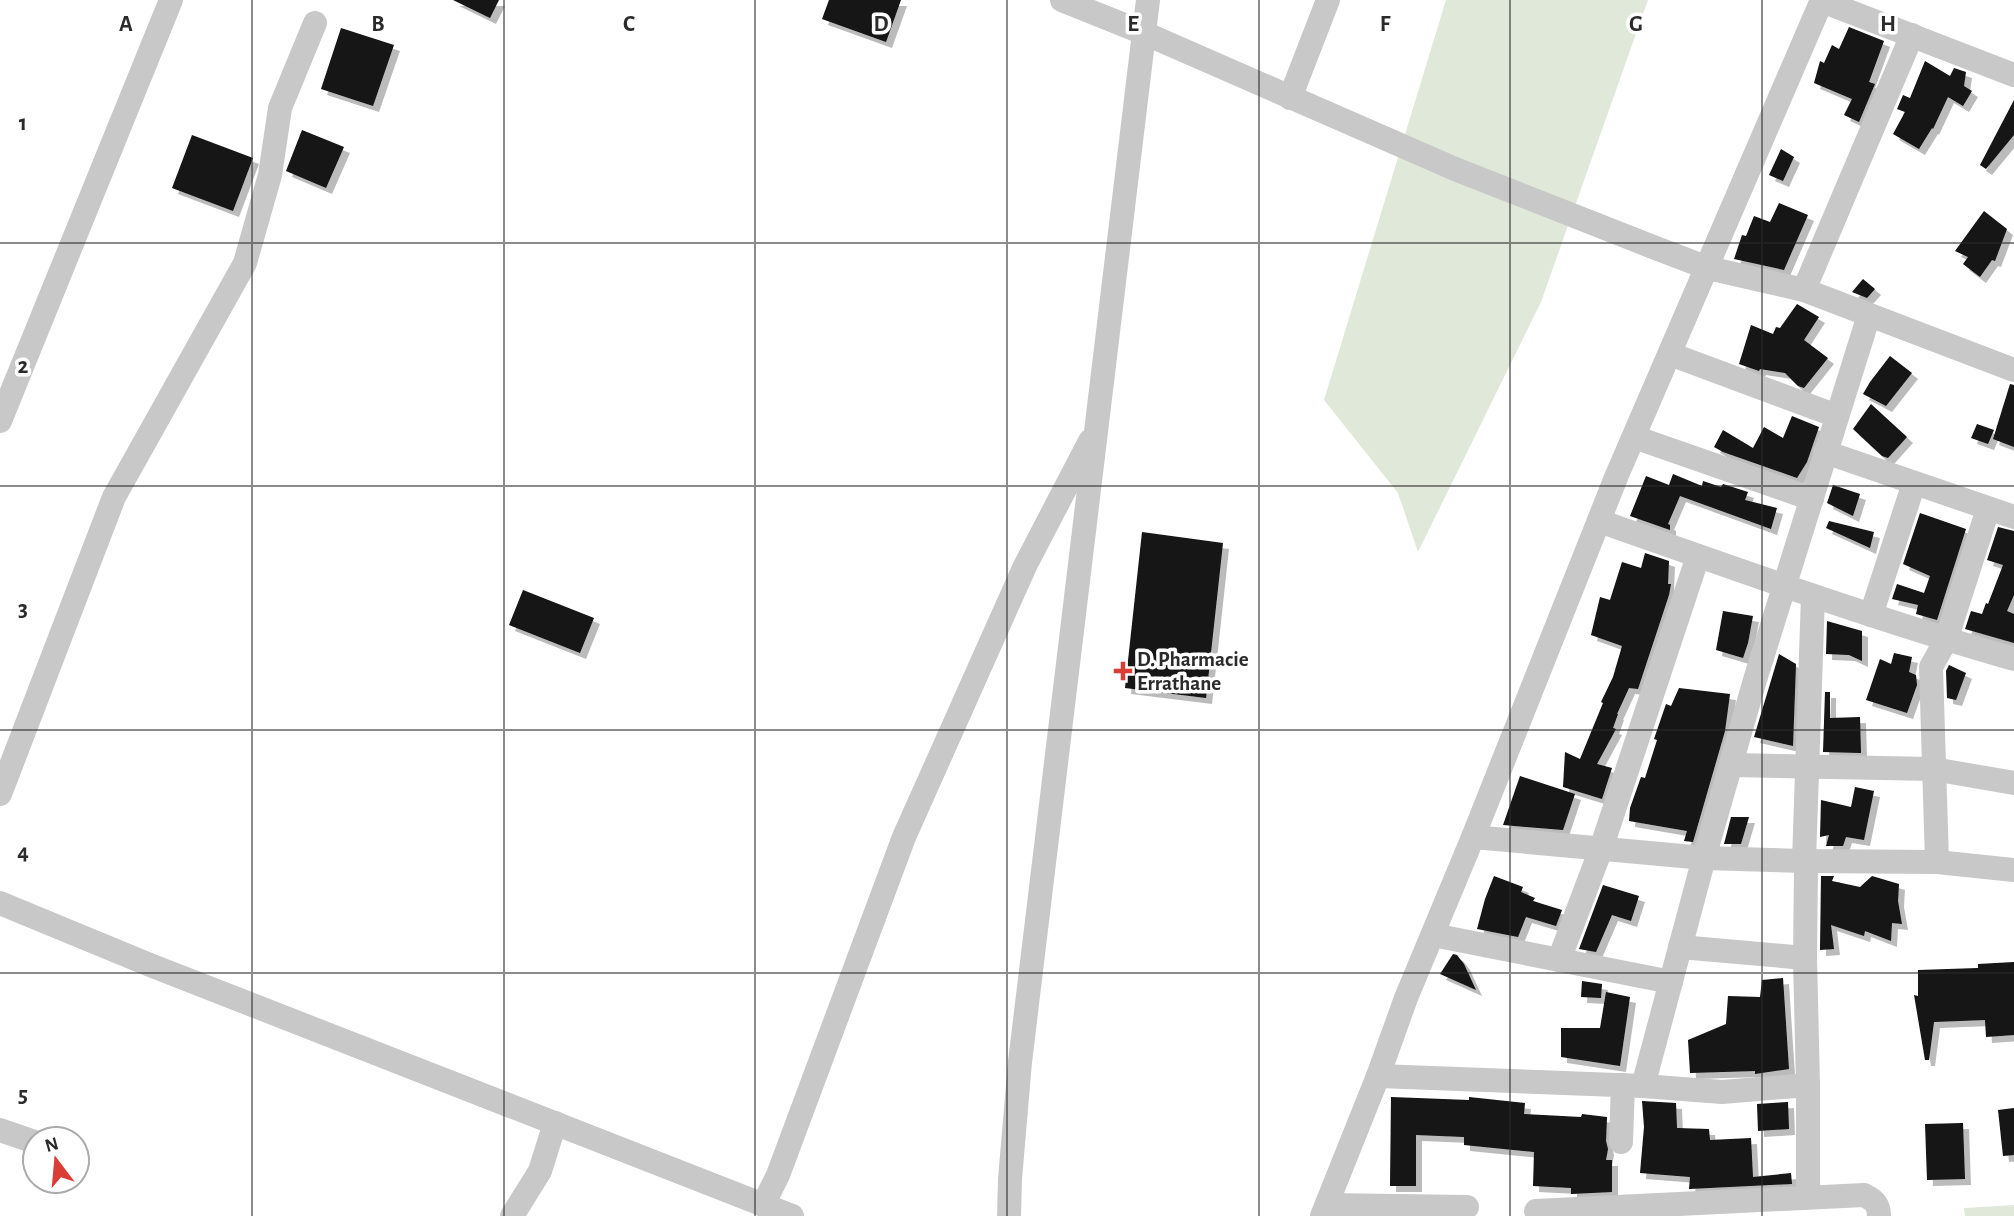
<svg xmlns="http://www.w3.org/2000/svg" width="2014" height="1216" font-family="'Alegreya Sans',sans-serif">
  <defs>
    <filter id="shadow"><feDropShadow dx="6" dy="6" stdDeviation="0" flood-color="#0004"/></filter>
  </defs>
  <rect width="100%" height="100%" fill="#fff"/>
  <g fill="#e0e9d9">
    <polygon points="1446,0 1648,0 1541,302 1418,552 1398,493 1324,400"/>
    <polygon points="2014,1205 2014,1216 1965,1216 1964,1208"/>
  </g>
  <g fill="#121212" filter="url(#shadow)">
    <polygon points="453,0 499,0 490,18"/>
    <polygon points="829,0 901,0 886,42 822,19"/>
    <polygon points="1849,27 1884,41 1869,82 1875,84 1859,122 1844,115 1852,99 1814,83 1820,61 1824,63 1832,45 1839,49"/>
    <polygon points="341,28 394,45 373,106 321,89"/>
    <polygon points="1925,61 1950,76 1954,68 1966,72 1964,86 1972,91 1963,106 1948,97 1933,129 1932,128 1919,149 1893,134 1905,112 1897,109 1903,95 1910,98"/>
    <polygon points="2014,100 2014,135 1986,169 1980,165"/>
    <polygon points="302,130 344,147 326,188 286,171"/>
    <polygon points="192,135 253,158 233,211 172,188"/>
    <polygon points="1781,149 1794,157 1783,181 1769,175"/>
    <polygon points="1779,203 1808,215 1784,270 1734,259 1742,235 1746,236 1754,216 1770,222"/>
    <polygon points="1984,211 2007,229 1995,261 1992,260 1980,277 1963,264 1968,257 1955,251"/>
    <polygon points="1863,279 1875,289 1867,298 1852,292"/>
    <polygon points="1797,304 1819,317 1804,340 1828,358 1804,388 1798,386 1785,373 1760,369 1759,371 1739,364 1751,325 1773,334 1776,327 1780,328"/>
    <polygon points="1890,356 1912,373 1886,406 1863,394 1870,382"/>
    <polygon points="2010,384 2014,385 2014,447 1993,439"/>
    <polygon points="1871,404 1907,437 1888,458 1882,456 1853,429"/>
    <polygon points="1792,416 1819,427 1807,462 1797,478 1723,452 1714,447 1723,430 1753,448 1764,427 1783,438"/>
    <polygon points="1977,424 1994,430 1988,444 1971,438"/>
    <polygon points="1673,474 1702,486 1703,481 1721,487 1723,484 1748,492 1745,500 1777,508 1771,529 1680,496 1668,524 1670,525 1670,530 1630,516 1646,476 1669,485"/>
    <polygon points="1833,485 1860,494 1853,516 1827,503"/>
    <polygon points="1920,513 1966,529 1937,620 1916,614 1918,605 1892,599 1897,584 1924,593 1930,576 1903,564"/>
    <polygon points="1829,521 1874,532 1870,548 1826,528"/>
    <polygon points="1998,527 2014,531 2014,595 2007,611 2014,614 2014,643 1965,629 1971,611 1982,614 1986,603 1988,604 2003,565 1987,560"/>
    <polygon points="1142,532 1223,543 1206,698 1125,688"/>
    <polygon points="1645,553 1669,561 1668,584 1671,584 1669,595 1638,689 1629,688 1617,714 1618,714 1613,728 1616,729 1597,764 1612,768 1602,799 1563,787 1565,752 1580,759 1603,703 1601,702 1613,677 1622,646 1591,635 1600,597 1610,600 1622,562 1641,568"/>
    <polygon points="523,590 594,618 580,653 509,625"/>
    <polygon points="1723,611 1753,616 1748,643 1743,658 1716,650"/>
    <polygon points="1827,621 1862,631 1862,661 1849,655 1826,654"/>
    <polygon points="1894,653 1912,657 1909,672 1916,675 1917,685 1907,713 1866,700 1880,659 1891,664"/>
    <polygon points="1779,654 1796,664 1793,746 1754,737"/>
    <polygon points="1949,665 1966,673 1956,700 1947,698 1946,671"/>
    <polygon points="1679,688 1730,694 1725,731 1693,842 1684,841 1687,831 1629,821 1630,808 1641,777 1645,778 1657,740 1654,739 1666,704 1671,706"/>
    <polygon points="1825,692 1830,692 1830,718 1860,717 1861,753 1823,752"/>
    <polygon points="1520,776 1575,794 1563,830 1503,825"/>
    <polygon points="1855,787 1874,791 1864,840 1846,837 1843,846 1826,846 1829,835 1820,837 1821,800 1851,807"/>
    <polygon points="1731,817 1749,817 1741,844 1724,844"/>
    <polygon points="1494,876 1523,887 1521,892 1535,898 1533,901 1562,910 1556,926 1526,917 1518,937 1477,929 1485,899"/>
    <polygon points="1821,876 1834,876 1832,881 1860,887 1872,876 1899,884 1898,901 1902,924 1892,923 1891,941 1865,931 1864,936 1831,925 1834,949 1820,950"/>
    <polygon points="1603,885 1639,896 1631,921 1612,915 1596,952 1579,949"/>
    <polygon points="1453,954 1457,955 1464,964 1476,990 1440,974"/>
    <polygon points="2014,962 2014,1035 1986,1037 1985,1020 1934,1022 1929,1060 1925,1060 1914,995 1918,996 1918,970 1978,968 1978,964"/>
    <polygon points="1783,978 1789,1069 1755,1074 1755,1071 1690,1073 1688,1040 1726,1024 1728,996 1760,997 1762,980"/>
    <polygon points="1582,981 1602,984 1601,998 1581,997"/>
    <polygon points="1606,992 1630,997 1620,1066 1561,1057 1561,1028 1600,1028"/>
    <polygon points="1391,1097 1469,1100 1469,1097 1525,1103 1524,1114 1581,1117 1582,1114 1607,1117 1606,1141 1608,1149 1606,1160 1612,1160 1612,1192 1571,1194 1571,1188 1533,1186 1534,1152 1464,1145 1464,1137 1416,1135 1416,1186 1390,1186"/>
    <polygon points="1642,1101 1676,1103 1677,1128 1709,1129 1710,1140 1751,1138 1753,1177 1791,1173 1792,1184 1689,1189 1690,1177 1640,1173 1644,1127"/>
    <polygon points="1788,1102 1789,1129 1758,1131 1757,1104"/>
    <polygon points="2014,1108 2014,1155 2003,1156 1998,1110"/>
    <polygon points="1963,1123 1965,1179 1927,1180 1925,1124"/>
  </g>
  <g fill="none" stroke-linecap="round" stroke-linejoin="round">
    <g stroke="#c8c8c8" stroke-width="24">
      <polyline points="1062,0 1144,33 1455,169 1653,247 1708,268 1804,290 2014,370"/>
      <polyline points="1822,1 2014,75"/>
      <polyline points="1290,98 1328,0"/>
      <polyline points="1804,290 1912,35"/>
      <polyline points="1670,354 1837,416"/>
      <polyline points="0,421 171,0"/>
      <polyline points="1634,437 1812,499"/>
      <polyline points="1825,452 2014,517"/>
      <path d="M1599 521C1736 569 1874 619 2014 659"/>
      <polyline points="1813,596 1804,861 1937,862 2014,870"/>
      <polyline points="1871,615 1914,483"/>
      <polyline points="1731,765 1933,769 2014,783"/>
      <polyline points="0,794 114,497 245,263 270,175 280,108 315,23"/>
      <polyline points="1473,837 1704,858 1804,861 1806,870 1805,958 1808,1085 1808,1197"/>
      <polyline points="1937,862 1931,667 1946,640 1988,509"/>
      <polyline points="0,903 150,965 792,1216"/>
      <polyline points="1433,935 1671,982"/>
      <polyline points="1680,947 1805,958"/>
      <polyline points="1559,960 1601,849 1698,556"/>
      <polyline points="1378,1076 1643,1086 1722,1092 1808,1085"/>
      <polyline points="1643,1086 1704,858 1755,680 1869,315"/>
      <polyline points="0,1130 35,1142"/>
      <polyline points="1621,1142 1623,1085"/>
      <polyline points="763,1205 778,1175 904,837 1025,566 1090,441"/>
      <polyline points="1327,1205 1467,1207"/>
      <path d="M1536 1211 1864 1195C1874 1200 1879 1204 1879 1216"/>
      <polyline points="512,1216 540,1171 555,1123"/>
      <polyline points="1009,1216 1010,1179 1020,1062 1148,0"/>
      <polyline points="1322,1216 1378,1076 1406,998 1473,837 1617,475 1822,0"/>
    </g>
  </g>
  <path fill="none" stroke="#2b2b2b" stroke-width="2" stroke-opacity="0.55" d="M252 0V1216M504 0V1216M755 0V1216M1007 0V1216M1259 0V1216M1510 0V1216M1762 0V1216M0 243H2014M0 486H2014M0 730H2014M0 973H2014"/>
  <path fill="#da3d36" stroke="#fff" stroke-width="2.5" d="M1119.5 660.5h7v7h7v7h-7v7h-7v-7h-7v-7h7z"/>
  <g text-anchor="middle" stroke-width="7" stroke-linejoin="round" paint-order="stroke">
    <g font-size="21" font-weight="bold" fill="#2b2b2b" stroke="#fff" text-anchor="start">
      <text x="1137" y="666">D. Pharmacie<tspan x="1137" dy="24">Errathane</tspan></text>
    </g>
  </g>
  <g font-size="23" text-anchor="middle" font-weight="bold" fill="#2b2b2b" stroke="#fff" stroke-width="7" stroke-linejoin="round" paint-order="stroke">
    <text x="126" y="31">A</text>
    <text x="378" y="31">B</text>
    <text x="629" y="31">C</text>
    <text x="881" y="31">D</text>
    <text x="1133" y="31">E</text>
    <text x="1385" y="31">F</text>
    <text x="1636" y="31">G</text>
    <text x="1888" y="31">H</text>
    <text x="23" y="130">1</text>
    <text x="23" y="373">2</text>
    <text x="23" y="616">3</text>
    <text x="23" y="859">4</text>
    <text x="23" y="1102">5</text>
  </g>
  <g transform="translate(56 1160) rotate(344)"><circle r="33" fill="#ffffff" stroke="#aaaaaa" stroke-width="2"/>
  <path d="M0-5L12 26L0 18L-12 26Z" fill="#da3d36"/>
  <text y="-10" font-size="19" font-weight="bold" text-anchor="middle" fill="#2b2b2b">N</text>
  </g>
</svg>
